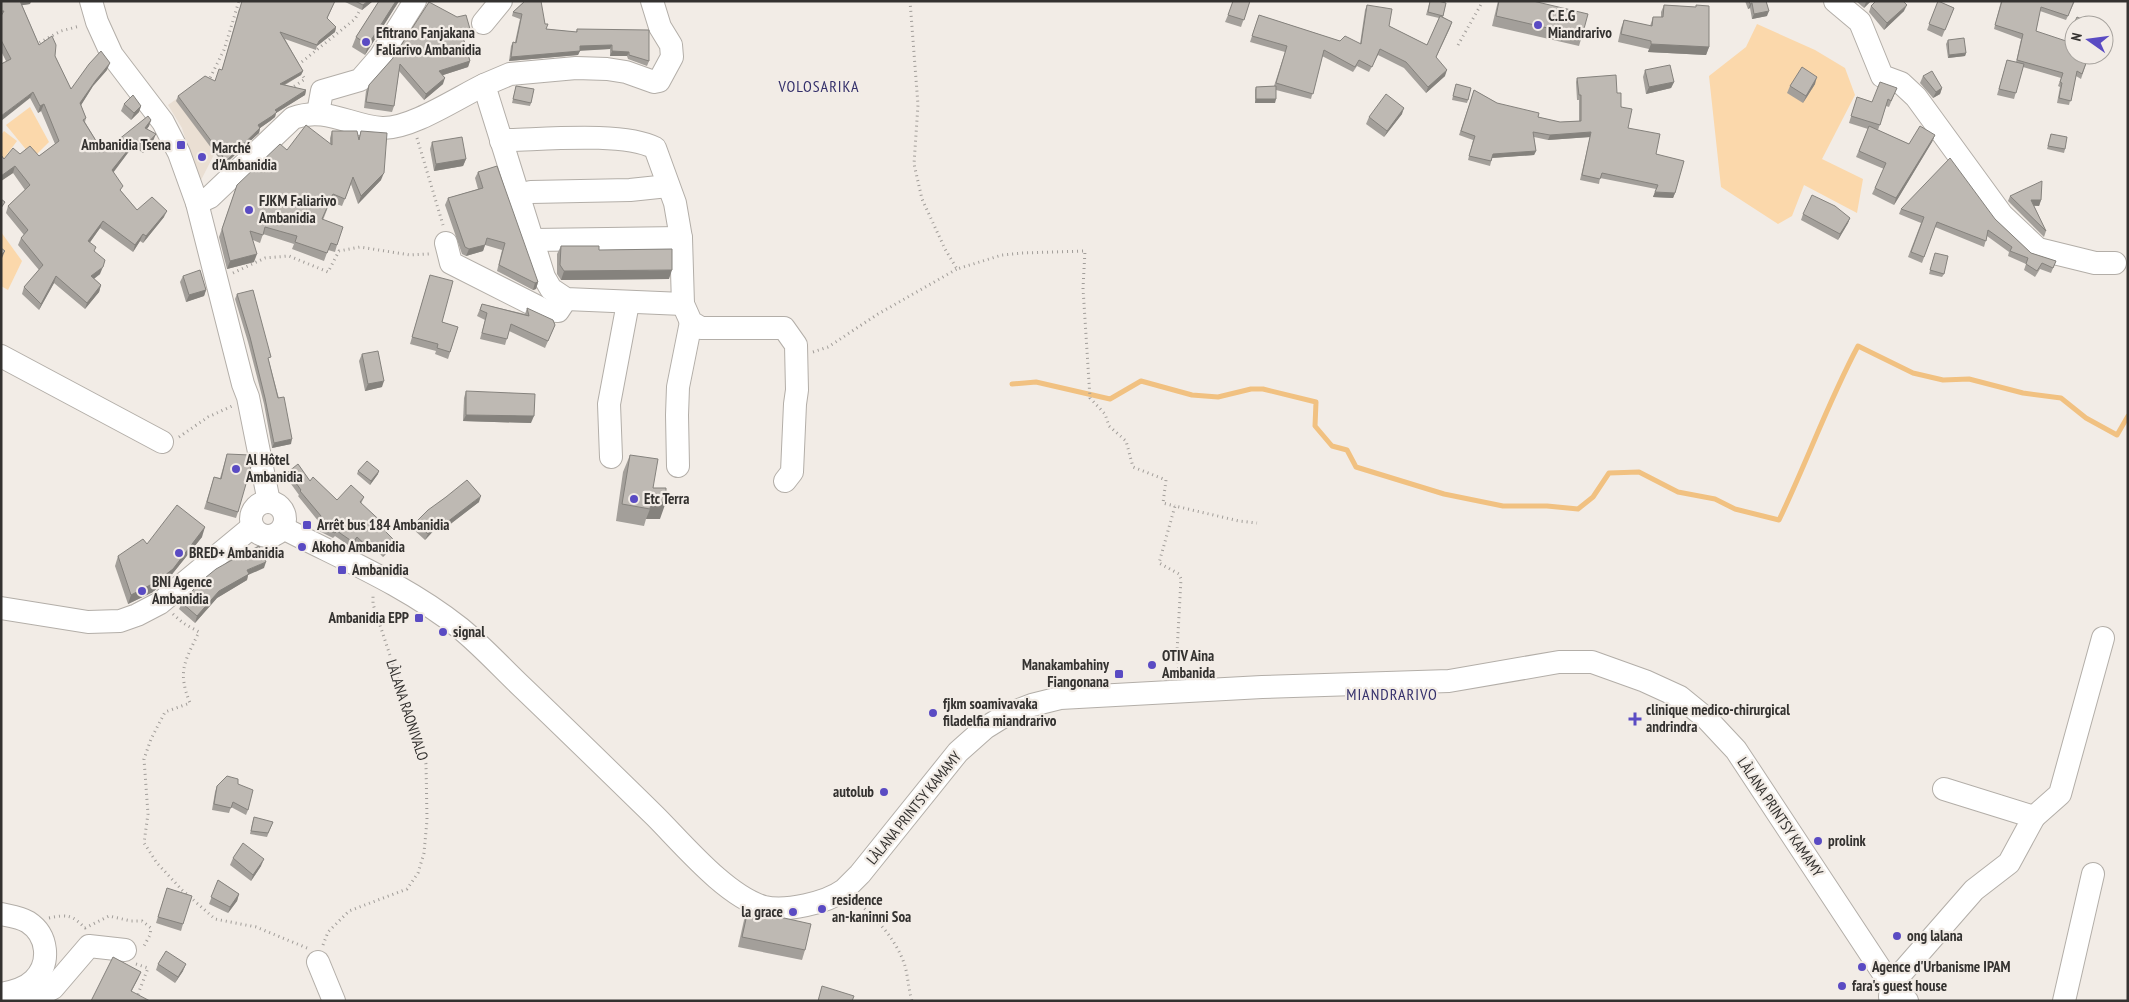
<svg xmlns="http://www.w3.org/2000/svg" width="2129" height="1002" font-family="'PT Sans Narrow',sans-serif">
  <rect width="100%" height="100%" fill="#f2ece6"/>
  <polygon fill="#eadfd3" points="202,81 227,129 199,184 182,128 168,105"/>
  <g fill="#fbd8ab">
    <polygon points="1757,24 1815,50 1845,68 1855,95 1822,159 1863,179 1857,213 1804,185 1792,216 1778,224 1721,187 1709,76 1746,47"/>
    <polygon points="30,107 49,142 33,158 6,125"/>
    <polygon points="4,131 17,141 2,161 1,135"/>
    <polygon points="1,232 22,261 8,290 1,286"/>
  </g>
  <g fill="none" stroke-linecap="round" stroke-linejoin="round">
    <path stroke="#f1c181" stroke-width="5" d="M1012 384 1036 382 1110 399 1141 381 1192 395 1218 397 1251 389H1263L1316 402 1315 426 1332 446 1347 450 1356 467 1444 494 1503 506H1547L1578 509 1593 497 1609 473 1639 472 1678 492 1715 499 1735 509 1779 520C1807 462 1828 402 1858 346L1913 373 1943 380 1969 379 2023 393 2061 398 2086 418 2117 435 2128 416"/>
    <g stroke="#b3aea8" stroke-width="24">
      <g id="minor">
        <polyline points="91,1 97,22 112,55 163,122 179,153 197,203 243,384 248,397 269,502"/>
        <polyline points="652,1 660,27 671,45 672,57 659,81 654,82 626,72 607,69 576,68 510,74 484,85 544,277 551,289 566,299 683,304"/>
        <polyline points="1835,1 1860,22 1882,76 1901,83 1916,97 2002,215 2038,249 2095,263 2115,263"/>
        <polyline points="483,23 501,1"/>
        <polyline points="318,113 322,91 360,80 380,57 415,1"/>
        <path d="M501 141 510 140C547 139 625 132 655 148L675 203 681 238 683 304 691 322 701 328H784L796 345 797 390 795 404 792 472 785 481"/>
        <polyline points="518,195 531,192 630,190 668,186"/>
        <path d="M197 203 210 197 293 118C326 106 350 126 382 128 411 129 457 98 484 85"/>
        <polyline points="533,240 681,238"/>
        <polyline points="446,243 451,263 544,310 558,311 566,299"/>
        <polyline points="1,356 162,442"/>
        <polyline points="611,457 609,404 628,303"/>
        <polyline points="678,466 677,415 678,387 691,322"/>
        <circle cx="268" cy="519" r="17"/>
        <path d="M283 528C343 559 406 585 460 628 482 646 502 668 522 687 567 730 611 773 655 816 683 844 726 896 764 907 786 912 826 903 844 890 849 885 855 879 860 874L958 752 985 728 1006 715 1032 705 1060 698 1262 687 1449 681 1559 662H1592L1645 681 1680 697 1707 719 1736 750 1891 985 1907 1001"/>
        <polyline points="1,608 88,622 120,621 137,615 160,603 252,527"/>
        <polyline points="2034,817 2060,794 2103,638"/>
        <path d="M1 914C10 916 20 917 28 922 48 935 51 963 34 980 25 989 12 992 1 994"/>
        <polyline points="318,962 334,1001"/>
        <polyline points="1890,997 1891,985 1974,890 2009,863 2034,817 1944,789"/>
        <polyline points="29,1001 53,988 89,946 125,950"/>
        <polyline points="2064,1001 2093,874"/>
      </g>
    </g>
    <g stroke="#a19d99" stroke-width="3" stroke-dasharray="1 4" stroke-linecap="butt">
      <polyline points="910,1 918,105 914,164 922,199 945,249 957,269 1002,255 1022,253 1085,251 1083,288 1090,398 1105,414 1109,426 1126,441 1133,467 1166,480 1163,503 1175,506"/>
      <polyline points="35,45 61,31 80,26"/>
      <polyline points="1458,45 1483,1"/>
      <polyline points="298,65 355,19 365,1"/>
      <polyline points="208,82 224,50 239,1"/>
      <polyline points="290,89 305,79 300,72"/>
      <polyline points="417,138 443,225"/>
      <polyline points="233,273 265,258 289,256 328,272 339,251 360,247 410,255 429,254"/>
      <polyline points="813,352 828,347 878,314 957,269"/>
      <polyline points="179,437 208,417 232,406"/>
      <path d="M173 614 183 623 199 632C185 661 177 671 190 703L165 712 151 739 144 759 148 814 144 843 157 863 182 890 215 919 256 927 307 948"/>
      <polyline points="1179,673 1177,652 1181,579 1179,574 1159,563 1175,506 1239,521 1257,523"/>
      <path d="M857 902C876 918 895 938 904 963 908 974 908 988 912 1001"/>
      <path d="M49 918C68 914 72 915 85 928L109 916 131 921H142L151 928 150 935 144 946"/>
      <polyline points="323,945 328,932 349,911 407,889 418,873 424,853 427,820 426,764 373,604 373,594"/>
      <polyline points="136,964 148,968 137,997"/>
    </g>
    <use href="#minor" stroke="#fff" stroke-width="22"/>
  </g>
  <g fill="#a39f9a">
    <polygon points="1,1 31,1 30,4 22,5 39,45 55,56 71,89 107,70 93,86 81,105 86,118 85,122 103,152 151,120 149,126 147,129 153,141 143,153 133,146 113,172 121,191 137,210 164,217 143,243 140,241 133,252 100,228 90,242 94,251 100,274 94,279 101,285 99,292 85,309 54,283 39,310 22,294 24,287 39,270 18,245 21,238 24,235 6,213 8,206 25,190 13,173 1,181 1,155 4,159 20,154 39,156 55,144 41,111 38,113 30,98 6,61 1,51"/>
    <polygon points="335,1 327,19 336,27 335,32 317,46 316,50 285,39 303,71 301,75 285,85 306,90 305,95 276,113 275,117 270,121 260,128 259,133 224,165 176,101 178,96 215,81 222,70 239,9"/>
    <polygon points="343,1 373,1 362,10"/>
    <polygon points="379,1 399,1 365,55 352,47 356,37"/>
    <polygon points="525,1 546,29 576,32 577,29 649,61 647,66 628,59 627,56 610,56 610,49 580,50 578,55 509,61 511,46 513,42 515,42 520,19 512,16 513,12"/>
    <polygon points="1250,1 1241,27 1225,22 1228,15"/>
    <polygon points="1430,1 1446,3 1443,17 1452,22 1436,57 1445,76 1426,93 1404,68 1378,55 1369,72 1357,66 1353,72 1322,56 1311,99 1276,90 1275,103 1255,103 1255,90 1256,87 1274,86 1285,52 1250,42 1259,15 1340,41 1360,44 1365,10 1367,5 1389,26 1427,45 1439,18 1426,15"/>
    <polygon points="1498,1 1533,1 1582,36 1579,46 1492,26"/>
    <polygon points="1745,1 1767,1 1767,16 1752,19 1750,8 1748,9"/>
    <polygon points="1856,1 1871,1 1864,8"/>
    <polygon points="1938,1 1954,8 1942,37 1927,30"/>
    <polygon points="2001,1 2075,1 2066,20 2040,11 2036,31 2089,55 2081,79 2076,76 2069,105 2057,103 2060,87 2058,86 2061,78 2023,67 2014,99 1997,95 2007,60 2016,62 2021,39 1994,29"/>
    <polygon points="429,2 468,35 463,36 470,61 468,67 443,75 443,84 424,100 399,71 394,106 392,112 364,108 366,91 369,85 393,58"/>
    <polygon points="1664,5 1696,7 1696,5 1709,47 1706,55 1648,52 1649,49 1618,42 1621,28 1624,20 1650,26 1653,17 1661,17 1661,12"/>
    <polygon points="1871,6 1904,11 1884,30 1869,12"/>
    <polygon points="1948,40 1966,53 1965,56 1948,58 1946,44"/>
    <polygon points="1645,70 1674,82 1671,88 1646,94 1643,77"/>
    <polygon points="1923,76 1942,88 1940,94 1933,98 1920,83"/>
    <polygon points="1577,78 1617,93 1628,128 1656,154 1675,193 1673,198 1653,197 1656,189 1600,178 1599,184 1580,180 1590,137 1548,140 1534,137 1536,151 1534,155 1492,158 1490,166 1468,160 1473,140 1459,135 1474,90 1497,103 1538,117 1560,122 1579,121 1579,100 1577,100 1576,82"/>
    <polygon points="1815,84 1803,103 1787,93 1790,86"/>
    <polygon points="516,86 531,103 530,106 512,103"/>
    <polygon points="1455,87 1468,100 1467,103 1452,100"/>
    <polygon points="1897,88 1889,107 1886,106 1878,130 1909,144 1935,135 1932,142 1894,205 1872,194 1884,169 1856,157 1868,129 1849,123 1857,97 1872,102"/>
    <polygon points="124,104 141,106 139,112 131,120 121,111"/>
    <polygon points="1402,114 1384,137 1366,124 1369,117"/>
    <polygon points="332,131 359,137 361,131 381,180 358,204 351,184 342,206 330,202 323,220 337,245 335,252 328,250 324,261 292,249 294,244 263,234 260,243 253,240 254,262 227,269 219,237 237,185 287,150 330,143 330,138"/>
    <polygon points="2051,134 2065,149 2064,153 2047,149"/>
    <polygon points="432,142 466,159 463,166 434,171 430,149"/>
    <polygon points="478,172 538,282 536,289 533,290 497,271 502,250 485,245 483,251 466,256 462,254 445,205 448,198 478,189 475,178"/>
    <polygon points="2010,196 2041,200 2039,206 2034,206 2046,231 2044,237 2008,201"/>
    <polygon points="1901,209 1995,219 2031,253 2056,261 2051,273 2040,269 2035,277 2024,270 2026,264 2008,256 2009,252 1987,236 1984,247 1935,227 1922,263 1908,257 1921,223 1899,214"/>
    <polygon points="1803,214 1850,218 1848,223 1838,240 1801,220"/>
    <polygon points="561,246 599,250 669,279 561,280 557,274 557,254"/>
    <polygon points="1934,256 1944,274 1942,277 1929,274"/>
    <polygon points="430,275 442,322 458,327 448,359 435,354 436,351 410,344"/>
    <polygon points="183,276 206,290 204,296 186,302 180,282"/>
    <polygon points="237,294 269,361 291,444 272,448 264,404 248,342 235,299"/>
    <polygon points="482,304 525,314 527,308 555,325 545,348 509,331 505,345 480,339 485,320 477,316"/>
    <polygon points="362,354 382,387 365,391 359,361"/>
    <polygon points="466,391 531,423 463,421 464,398"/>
    <polygon points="227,454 238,512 236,518 204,509 214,477 220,478"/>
    <polygon points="630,455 653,488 660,519 646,519 644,526 616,521 623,472"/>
    <polygon points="358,471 378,474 370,485 357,474"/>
    <polygon points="288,472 310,481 337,500 364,497 361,504 388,528 386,532 395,541 393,546 383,557 373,547 367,553 355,542 351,547 335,536 333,538 317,530 319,522 298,496 299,495 286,477"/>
    <polygon points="446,497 479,502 440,532 437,527 425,540 413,529 415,523"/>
    <polygon points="202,537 169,578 153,592 128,604 115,566 118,556 147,544"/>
    <polygon points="264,568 248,575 247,580 217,598 195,623 179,609 182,603"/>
    <polygon points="238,784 248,810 246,815 231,807 229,813 212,810 215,792 217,786"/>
    <polygon points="253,820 273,822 267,837 250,834"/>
    <polygon points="233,858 261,866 251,881 230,865"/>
    <polygon points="218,880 239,894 237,901 228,913 209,904"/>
    <polygon points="167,888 183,924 181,931 156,923"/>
    <polygon points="748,910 805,950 802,960 738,947 744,920"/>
    <polygon points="158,964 183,971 175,983 156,970"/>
  </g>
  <g fill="#85827d">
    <polygon points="19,1 31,1 30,4 17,6"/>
    <polygon points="368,1 373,1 362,10 363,5"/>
    <polygon points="396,1 399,1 365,55 368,45"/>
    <polygon points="1867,1 1871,1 1864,8 1866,2"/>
    <polygon points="1752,3 1750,8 1748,9 1750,4"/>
    <polygon points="1907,5 1904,11 1884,30 1887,23"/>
    <polygon points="1769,11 1767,16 1752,19 1754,14"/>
    <polygon points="1452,22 1450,28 1434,62 1436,57"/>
    <polygon points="336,27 335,32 317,46 319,41"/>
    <polygon points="470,29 468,35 459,37 461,31"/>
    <polygon points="1651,44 1709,47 1706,55 1648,52"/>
    <polygon points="612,45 610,49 578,51 580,46"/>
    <polygon points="580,51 578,55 509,61 511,57"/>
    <polygon points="612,51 629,52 627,56 610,56"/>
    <polygon points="1966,53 1965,56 1948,58 1949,55"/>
    <polygon points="470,61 468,67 437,77 439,71"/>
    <polygon points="110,63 107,70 93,86 78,110 80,103 96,80"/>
    <polygon points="1447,70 1445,76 1426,93 1428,87"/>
    <polygon points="303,71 301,75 278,88 280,84"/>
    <polygon points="1817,77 1815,84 1803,103 1806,96"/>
    <polygon points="445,78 443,84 424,100 426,94"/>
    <polygon points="1674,82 1671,88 1646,94 1649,87"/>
    <polygon points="1942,88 1940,94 1933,98 1936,92"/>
    <polygon points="306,90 305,95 276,113 275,117 270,121 260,128 259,133 224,165 226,161 258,125 275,110"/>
    <polygon points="33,92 30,98 1,121 1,116"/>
    <polygon points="1256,99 1276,99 1275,103 1255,103"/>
    <polygon points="44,104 41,111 38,113 40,106"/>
    <polygon points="141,106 139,112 131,120 134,113"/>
    <polygon points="1404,108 1402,114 1384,137 1387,131"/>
    <polygon points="151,120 149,126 143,134 145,128"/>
    <polygon points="1591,132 1590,137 1548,140 1550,135"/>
    <polygon points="156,134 153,141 143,153 145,146"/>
    <polygon points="1935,135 1932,142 1894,205 1896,198"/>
    <polygon points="136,140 133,146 110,177 112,170"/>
    <polygon points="1536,151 1534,155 1491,158 1493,154"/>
    <polygon points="466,159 463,166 434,171 436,164"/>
    <polygon points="15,166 13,173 1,181 1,176"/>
    <polygon points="384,173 381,180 358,204 361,196"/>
    <polygon points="1655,192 1675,193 1673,198 1653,197"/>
    <polygon points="2031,200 2041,200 2039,206 2029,205"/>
    <polygon points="167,211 164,217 143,243 146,236"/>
    <polygon points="1850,218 1848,223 1838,240 1840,234"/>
    <polygon points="103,221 100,228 86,248 88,241"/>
    <polygon points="143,234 140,241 133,252 135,245"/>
    <polygon points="485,245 483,251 466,256 469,249"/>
    <polygon points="5,251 2,258 1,259 1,255"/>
    <polygon points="257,254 254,262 227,269 230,261"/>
    <polygon points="103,267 100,274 88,283 91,276"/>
    <polygon points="672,270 669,279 561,280 564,271"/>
    <polygon points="56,276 54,283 39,310 41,304"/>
    <polygon points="538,282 536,289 533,290 535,283"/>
    <polygon points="101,285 99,292 85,309 87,303"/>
    <polygon points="206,290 204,296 186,302 189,295"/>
    <polygon points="384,381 382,387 365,391 368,384"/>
    <polygon points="466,415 534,416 531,423 463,421"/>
    <polygon points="292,439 291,444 272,448 274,443"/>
    <polygon points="379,471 378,474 370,485 371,481"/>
    <polygon points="481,496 479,502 440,532 442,526"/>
    <polygon points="651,502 666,502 660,519 646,519 650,509"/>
    <polygon points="439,521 437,527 425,540 428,534"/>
    <polygon points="205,527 202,537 169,578 153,592 128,604 131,595"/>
    <polygon points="357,537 355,542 351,547 353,542"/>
    <polygon points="395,541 393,546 383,557 385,552"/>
    <polygon points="375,542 373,547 367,553 369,548"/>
    <polygon points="266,562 264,568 248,575 247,580 217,598 195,623 197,616 219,591 247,570"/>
    <polygon points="264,859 261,866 251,881 253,875"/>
    <polygon points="239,894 237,901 228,913 230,907"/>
    <polygon points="186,964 183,971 175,983 178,977"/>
    <polygon points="141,972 138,979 128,998 131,991"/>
  </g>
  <g fill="#beb9b3" stroke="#85827d">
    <polygon points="1,1 20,1 39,45 52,36 56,45 55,56 71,89 89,64 101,51 110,63 96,80 80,103 86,118 83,120 103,152 148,116 151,120 145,128 156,134 145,146 136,140 112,170 123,186 120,190 137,210 152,197 167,211 146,236 143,234 135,245 103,221 88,241 96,247 94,251 105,260 103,267 91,276 101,285 87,303 56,276 41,304 24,287 43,265 21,238 28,230 8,206 30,185 15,166 1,176 1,155 4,159 13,148 20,154 30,146 39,156 59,141 44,104 40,106 33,92 1,116 1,64 11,59 1,40 1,16 4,11 1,11"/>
    <polygon points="242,1 335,1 327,18 336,27 319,41 317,45 280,32 303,71 280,84 306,90 275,110 277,112 272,116 258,125 260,128 226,161 178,96 205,76 215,81 219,69 222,70"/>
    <polygon points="355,1 368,1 363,5"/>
    <polygon points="379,1 396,1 368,45 356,37"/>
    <polygon points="525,1 541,1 545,24 548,24 546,29 577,32 577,29 649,30 649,61 629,55 629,52 612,51 612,45 580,46 580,51 511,57 513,42 516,43 522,14 513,12"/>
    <polygon points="1233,1 1250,1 1244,20 1228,15"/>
    <polygon points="1430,1 1438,1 1446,3 1443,16 1428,12"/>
    <polygon points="1499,1 1533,1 1588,14 1582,36 1496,16"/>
    <polygon points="1749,1 1766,1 1769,11 1754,14 1752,3 1750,4"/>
    <polygon points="1876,1 1903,1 1907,5 1887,23 1871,6"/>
    <polygon points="1938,1 1954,8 1945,30 1929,24"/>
    <polygon points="2002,1 2074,1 2068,16 2041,7 2036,31 2066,41 2077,17 2094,25 2074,25 2074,55 2089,55 2082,74 2077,71 2071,101 2059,98 2062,83 2060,82 2063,73 2017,60 2023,34 1995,25"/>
    <polygon points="429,2 457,17 466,15 470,29 461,31 470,61 439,71 445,78 426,94 400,64 394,106 366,102 369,85 393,58"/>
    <polygon points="1367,5 1392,9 1389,26 1427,45 1440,16 1452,22 1436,57 1447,70 1428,87 1406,62 1380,49 1372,67 1359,60 1355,67 1324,50 1313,94 1276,83 1287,46 1252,36 1259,15 1340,41 1345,36 1361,44"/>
    <polygon points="1664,5 1696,7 1696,5 1709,6 1709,47 1651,44 1651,41 1621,34 1624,20 1652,26 1653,17 1663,17"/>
    <polygon points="1964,38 1966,53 1949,55 1948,40"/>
    <polygon points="2007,60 2024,64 2016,93 1999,89"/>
    <polygon points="1670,65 1674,82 1649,87 1645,70"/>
    <polygon points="1802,67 1817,77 1806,96 1790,86"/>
    <polygon points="1932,71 1942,88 1936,92 1923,76"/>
    <polygon points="1616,75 1617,93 1621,93 1621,107 1632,109 1628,128 1660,134 1656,154 1684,161 1675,193 1655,192 1658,185 1602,173 1600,179 1582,175 1591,132 1550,135 1533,132 1536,151 1493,154 1491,161 1469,156 1475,136 1461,131 1474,90 1497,103 1539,113 1538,117 1560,122 1581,121 1581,95 1579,95 1577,78"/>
    <polygon points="1880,82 1897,88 1891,101 1888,99 1880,125 1851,116 1857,97 1872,102"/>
    <polygon points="1456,84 1471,88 1468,100 1453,96"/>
    <polygon points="516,86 534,89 531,103 513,99"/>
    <polygon points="1276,86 1276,99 1256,99 1256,87"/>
    <polygon points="1386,94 1404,108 1387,131 1369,117"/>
    <polygon points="133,95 141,106 134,113 124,104"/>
    <polygon points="306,125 332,145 332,131 357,131 359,140 361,131 387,133 384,173 361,196 353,177 345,199 333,194 322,219 343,227 337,245 331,243 327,253 295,242 297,236 265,227 263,235 250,231 257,254 230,261 222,229 237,185 280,144 287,150"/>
    <polygon points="1869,126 1909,144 1920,126 1935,135 1896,198 1875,188 1886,163 1859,151"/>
    <polygon points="2051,134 2067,137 2065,149 2048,146"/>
    <polygon points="462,137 466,159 436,164 432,142"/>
    <polygon points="1950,158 1995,219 2031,253 2056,261 2053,268 2042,263 2037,271 2026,264 2028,258 2010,251 2012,247 1988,230 1986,241 1937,222 1924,257 1911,252 1924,217 1901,209"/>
    <polygon points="497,166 538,282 535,283 499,265 505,243 487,238 485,245 469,249 465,247 448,198 483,188 478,172"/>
    <polygon points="2042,181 2041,200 2031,200 2046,231 2010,196"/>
    <polygon points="1812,195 1835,206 1850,218 1840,234 1803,214"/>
    <polygon points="1,199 5,202 1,208"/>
    <polygon points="561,246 599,246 599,250 672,249 672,270 564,271 560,265"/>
    <polygon points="1,248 5,251 1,255"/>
    <polygon points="1935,253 1948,256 1944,274 1930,270"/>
    <polygon points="200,270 206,290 189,295 183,276"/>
    <polygon points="430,275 453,281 442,322 458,327 450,352 437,348 438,344 412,337"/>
    <polygon points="253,290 271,357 268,358 278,398 284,397 292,439 274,443 265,398 250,337 237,294"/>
    <polygon points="482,304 529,316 527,308 553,320 555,325 548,341 511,324 507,339 482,333 487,313 480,310"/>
    <polygon points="378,351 384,381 368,384 362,354"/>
    <polygon points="466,391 535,394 534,416 466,415"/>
    <polygon points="227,454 250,455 252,463 238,512 207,502 214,477 221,479"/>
    <polygon points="630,455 658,459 653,488 666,488 666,502 651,502 650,509 622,504"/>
    <polygon points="367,461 379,471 371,481 358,471"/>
    <polygon points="298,464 310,481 313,477 337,500 351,485 364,497 360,502 388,528 385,531 395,541 385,552 375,542 369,548 357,537 353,542 337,531 335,533 319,525 321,516 300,491 301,490 288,472"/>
    <polygon points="467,480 481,496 442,526 439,521 428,534 415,523 428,510 446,497"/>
    <polygon points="177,505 205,527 173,569 156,582 131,595 118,556 143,539 147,544"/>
    <polygon points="259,546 266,562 247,570 249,574 219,591 197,616 182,603 200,582 216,569 239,556"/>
    <polygon points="227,776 238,779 238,784 253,790 248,810 233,802 231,808 214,804 217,786"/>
    <polygon points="254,817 273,822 268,833 251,831"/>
    <polygon points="243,843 264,859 253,875 233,858"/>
    <polygon points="218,880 239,894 230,907 211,897"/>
    <polygon points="167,888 192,896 183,924 158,917"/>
    <polygon points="748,910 811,924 805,950 742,937"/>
    <polygon points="166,951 186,964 178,977 158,964"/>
    <polygon points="113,957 141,972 131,991 150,1001 91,1001"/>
    <polygon points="822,986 854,996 852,1001 818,1001"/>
  </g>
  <g fill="#5a4bc3" stroke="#f2ece6" stroke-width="2">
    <circle cx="1538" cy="25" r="5"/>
    <circle cx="366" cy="42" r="5"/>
    <rect x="176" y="140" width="10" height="10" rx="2.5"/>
    <circle cx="202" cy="157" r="5"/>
    <circle cx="249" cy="210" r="5"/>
    <circle cx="236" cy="469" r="5"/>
    <circle cx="634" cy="499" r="5"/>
    <rect x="302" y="520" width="10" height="10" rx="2.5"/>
    <circle cx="302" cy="547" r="5"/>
    <circle cx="179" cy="553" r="5"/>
    <rect x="337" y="565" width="10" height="10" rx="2.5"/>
    <circle cx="142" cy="591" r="5"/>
    <rect x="414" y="613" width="10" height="10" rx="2.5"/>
    <circle cx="443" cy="632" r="5"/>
    <circle cx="1152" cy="665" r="5"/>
    <rect x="1114" y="669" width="10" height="10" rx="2.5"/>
    <circle cx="933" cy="713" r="5"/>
    <path d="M1632.5 711.5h5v5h5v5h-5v5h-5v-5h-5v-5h5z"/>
    <circle cx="884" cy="792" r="5"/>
    <circle cx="1818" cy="841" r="5"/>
    <circle cx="822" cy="909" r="5"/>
    <circle cx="793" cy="912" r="5"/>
    <circle cx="1897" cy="936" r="5"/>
    <circle cx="1862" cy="967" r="5"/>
    <circle cx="1842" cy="986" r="5"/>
  </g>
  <g text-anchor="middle" stroke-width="4.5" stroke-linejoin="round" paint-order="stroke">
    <g font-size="15" font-weight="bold" fill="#343230" stroke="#f2ece6" text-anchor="start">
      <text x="1548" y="21">C.E.G<tspan x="1548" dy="17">Miandrarivo</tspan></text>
      <text x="376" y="38">Efitrano Fanjakana<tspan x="376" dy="17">Faliarivo Ambanidia</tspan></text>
      <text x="171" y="150" text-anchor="end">Ambanidia Tsena</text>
      <text x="212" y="153">Marché<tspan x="212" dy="17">d'Ambanidia</tspan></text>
      <text x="259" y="206">FJKM Faliarivo<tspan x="259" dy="17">Ambanidia</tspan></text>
      <text x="246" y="465">Al Hôtel<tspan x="246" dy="17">Ambanidia</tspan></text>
      <text x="644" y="504">Etc Terra</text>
      <text x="317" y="530">Arrêt bus 184 Ambanidia</text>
      <text x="312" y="552">Akoho Ambanidia</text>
      <text x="189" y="558">BRED+ Ambanidia</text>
      <text x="352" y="575">Ambanidia</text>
      <text x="152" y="587">BNI Agence<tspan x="152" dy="17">Ambanidia</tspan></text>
      <text x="409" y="623" text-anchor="end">Ambanidia EPP</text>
      <text x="453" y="637">signal</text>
      <text x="1162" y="661">OTIV Aina<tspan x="1162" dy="17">Ambanida</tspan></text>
      <text x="1109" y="670" text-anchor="end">Manakambahiny<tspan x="1109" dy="17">Fiangonana</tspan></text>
      <text x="943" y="709">fjkm soamivavaka<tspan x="943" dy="17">filadelfia miandrarivo</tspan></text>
      <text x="1646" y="715">clinique medico-chirurgical<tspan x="1646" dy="17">andrindra</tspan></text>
      <text x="874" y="797" text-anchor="end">autolub</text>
      <text x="1828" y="846">prolink</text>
      <text x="832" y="905">residence<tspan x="832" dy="17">an-kaninni Soa</tspan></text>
      <text x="783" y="917" text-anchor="end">la grace</text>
      <text x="1907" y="941">ong lalana</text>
      <text x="1872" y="972">Agence d'Urbanisme IPAM</text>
      <text x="1852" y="991">fara's guest house</text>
    </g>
    <g font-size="15" fill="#343230" stroke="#f2ece6">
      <text transform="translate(407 710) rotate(72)" y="5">LÀLANA RAONIVALO</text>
      <text transform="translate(914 808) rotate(-51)" y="5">LÀLANA PRINTSY KAMAMY</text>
      <text transform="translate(1780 817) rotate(56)" y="5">LÀLANA PRINTSY KAMAMY</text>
    </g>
    <g font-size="16" letter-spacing="1" fill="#34306b" stroke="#f2ece6">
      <text x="819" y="92">VOLOSARIKA</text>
      <text x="1392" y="700">MIANDRARIVO</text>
    </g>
  </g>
  <rect width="2129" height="1002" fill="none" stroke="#343230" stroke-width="5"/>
  <g transform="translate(2089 40) rotate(284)"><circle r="24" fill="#f2ece6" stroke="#a6a29d"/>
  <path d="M0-4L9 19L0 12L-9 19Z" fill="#5a4bc3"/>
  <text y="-8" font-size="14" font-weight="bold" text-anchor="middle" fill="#343230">N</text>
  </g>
</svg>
